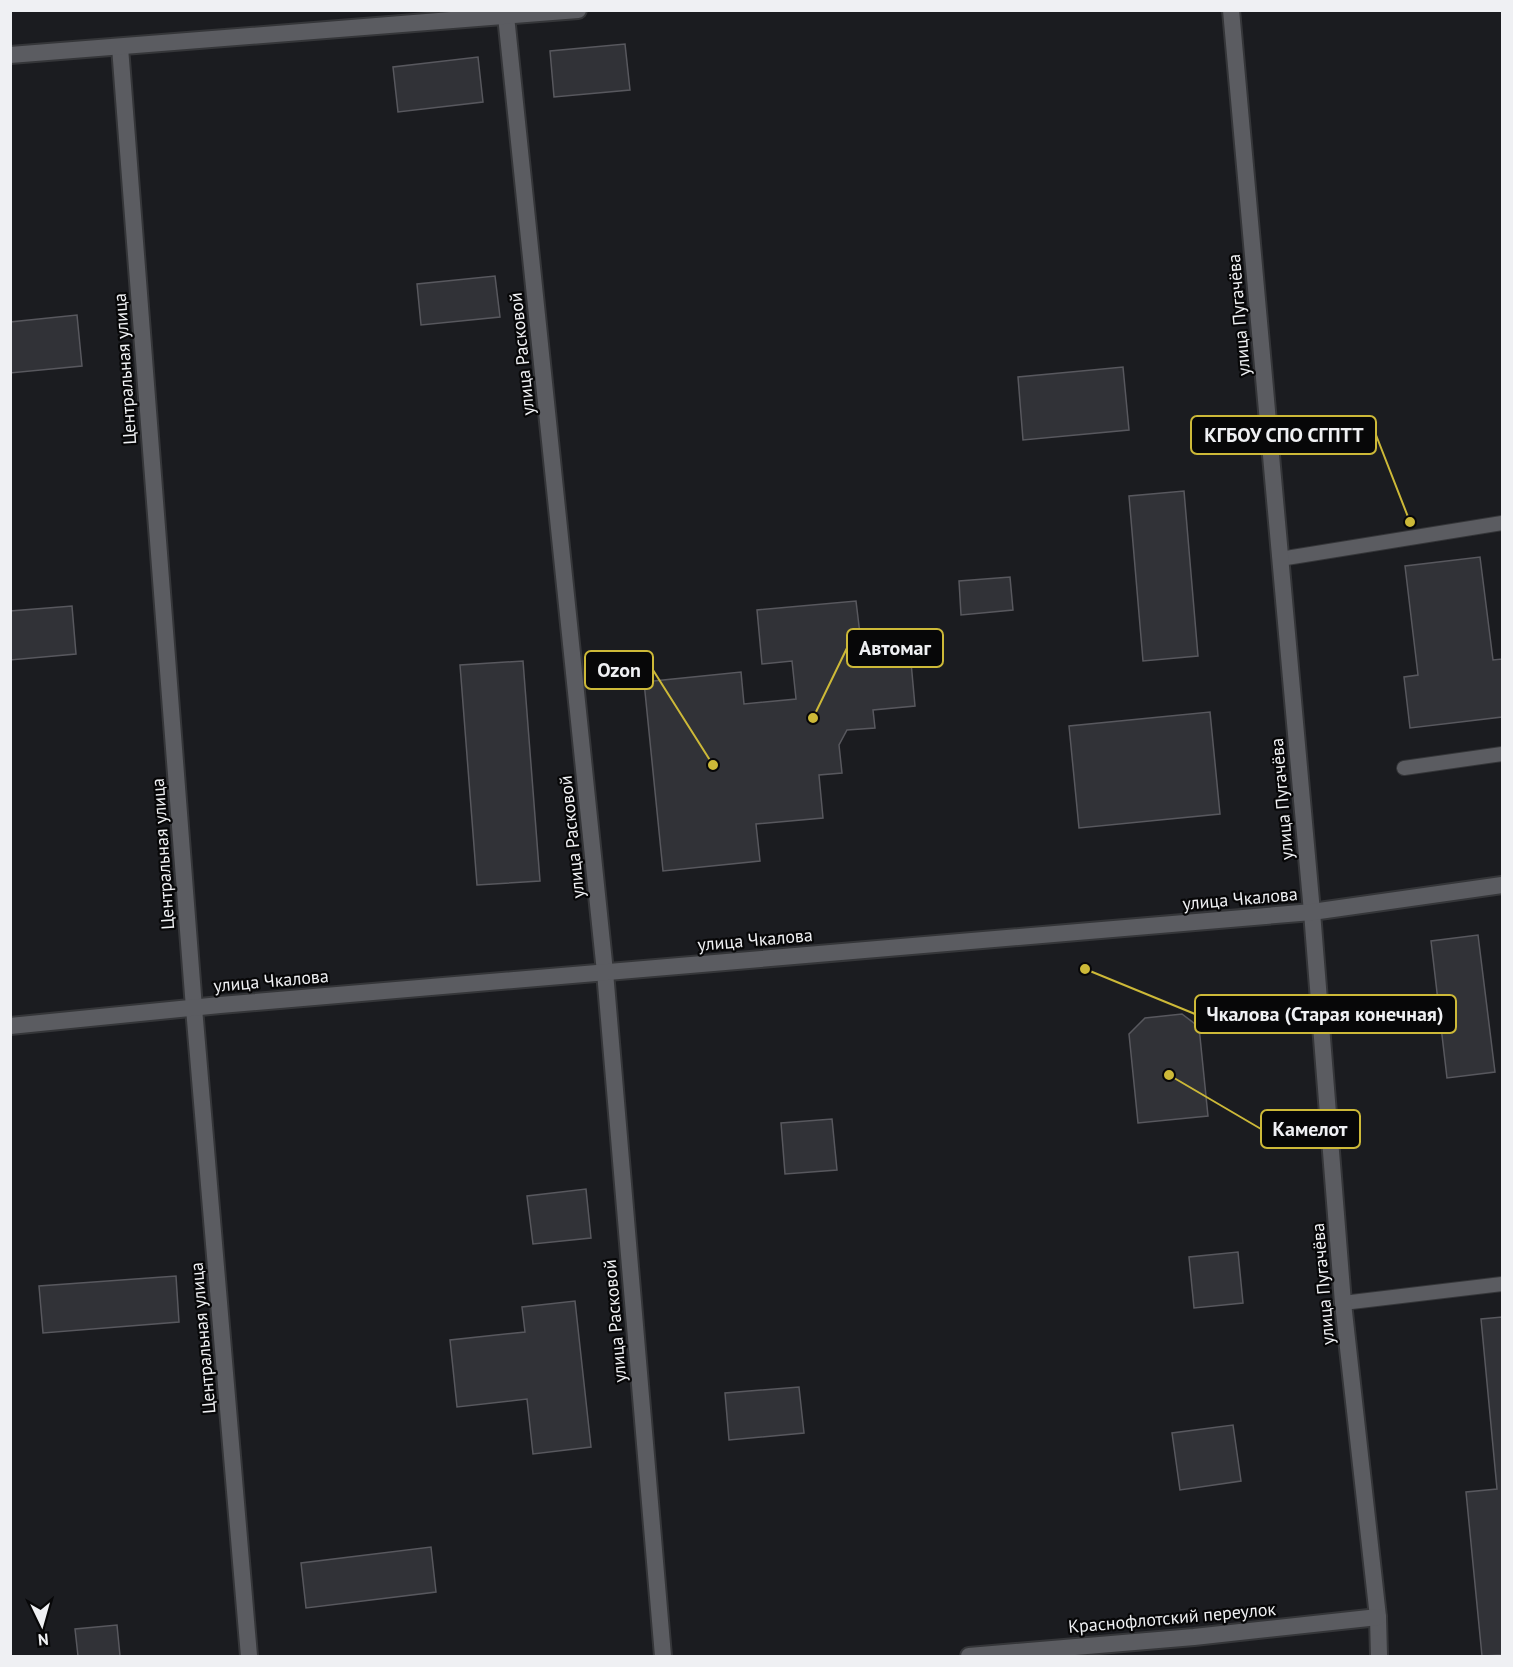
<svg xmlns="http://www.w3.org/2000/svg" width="1513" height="1667" font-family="'PT Sans',sans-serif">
  <rect width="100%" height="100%" fill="#1b1c20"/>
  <g fill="#313237" stroke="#58585e" stroke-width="1.5">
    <polygon points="625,44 630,90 554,97 550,51"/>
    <polygon points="478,57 483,102 398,112 393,67"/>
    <polygon points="495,276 500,317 421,325 417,284"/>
    <polygon points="77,315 82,366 10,373 10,322"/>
    <polygon points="1123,367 1129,430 1023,440 1018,377"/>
    <polygon points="1184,491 1198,656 1143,661 1129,496"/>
    <polygon points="1480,557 1493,660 1502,659 1502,717 1410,728 1404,677 1418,675 1405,566"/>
    <polygon points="1010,577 1013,610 961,615 959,581"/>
    <polygon points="856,601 860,634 908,629 915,706 873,710 875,728 847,730 839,745 842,773 819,775 823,818 756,824 760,861 663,871 644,682 741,672 744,704 796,699 792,661 762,664 757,610"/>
    <polygon points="72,606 76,654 10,660 10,611"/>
    <polygon points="523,661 540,881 477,885 460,665"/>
    <polygon points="1210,712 1220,814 1079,828 1069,726"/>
    <polygon points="1478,935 1495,1072 1447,1078 1431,941"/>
    <polygon points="1182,1014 1199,1027 1208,1116 1138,1123 1129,1034 1145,1018"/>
    <polygon points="832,1119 837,1170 785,1174 781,1123"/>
    <polygon points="586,1189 591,1238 533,1244 527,1196"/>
    <polygon points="1238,1252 1243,1303 1194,1308 1189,1257"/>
    <polygon points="176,1276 179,1322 43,1333 39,1286"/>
    <polygon points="575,1301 591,1447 533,1454 527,1399 457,1407 450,1340 525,1332 522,1307"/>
    <polygon points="1502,1317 1502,1655 1482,1656 1466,1492 1497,1489 1481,1319"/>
    <polygon points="799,1387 804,1433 729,1440 725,1393"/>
    <polygon points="1233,1425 1241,1481 1180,1490 1172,1433"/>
    <polygon points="431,1547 436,1592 306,1608 301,1563"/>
    <polygon points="117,1625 120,1656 78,1656 75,1629"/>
  </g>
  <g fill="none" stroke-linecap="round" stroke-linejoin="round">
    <g stroke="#353639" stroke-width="16">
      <g id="service">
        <polyline points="1280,559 1502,523"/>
        <polyline points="1404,768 1502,754"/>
        <polyline points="1343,1303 1502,1284"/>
      </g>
    </g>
    <g stroke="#353639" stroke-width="20">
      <g id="minor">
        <polyline points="1231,10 1312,912 1343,1303 1378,1617 1379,1656"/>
        <polyline points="506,16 605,972 663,1656"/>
        <polyline points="120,47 194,1008 249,1656"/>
        <polyline points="10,55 578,10"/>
        <polyline points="969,1656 1194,1637 1378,1617"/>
      </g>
    </g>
    <g stroke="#353639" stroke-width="20">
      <polyline id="tertiary" points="10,1026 220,1005 1312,912 1502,885"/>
    </g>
    <use href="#service" stroke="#5b5c61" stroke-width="14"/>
    <use href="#minor" stroke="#5b5c61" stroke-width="16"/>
    <use href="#tertiary" stroke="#5b5c61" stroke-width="16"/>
  </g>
  <g text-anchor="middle" stroke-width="4.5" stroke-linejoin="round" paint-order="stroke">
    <g font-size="18" fill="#eff0f3" stroke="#070708">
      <text transform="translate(1239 315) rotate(-95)" y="6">улица Пугачёва</text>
      <text transform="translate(522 354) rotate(-96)" y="6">улица Расковой</text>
      <text transform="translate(125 369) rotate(-94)" y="6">Центральная улица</text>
      <text transform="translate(1282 799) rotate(-95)" y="6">улица Пугачёва</text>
      <text transform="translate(572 837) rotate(-96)" y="6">улица Расковой</text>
      <text transform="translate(163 854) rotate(-94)" y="6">Центральная улица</text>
      <text transform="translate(1240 899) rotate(-5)" y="6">улица Чкалова</text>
      <text transform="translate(755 940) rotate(-5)" y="6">улица Чкалова</text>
      <text transform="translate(271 981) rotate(-5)" y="6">улица Чкалова</text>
      <text transform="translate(1323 1284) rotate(-95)" y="6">улица Пугачёва</text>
      <text transform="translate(615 1321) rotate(-95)" y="6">улица Расковой</text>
      <text transform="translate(203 1338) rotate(-95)" y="6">Центральная улица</text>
      <text transform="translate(1172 1618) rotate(-5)" y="6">Краснофлотский переулок</text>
    </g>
  </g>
  <path fill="none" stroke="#cdb938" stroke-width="2" d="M1410 522L1376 435M813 718L847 648M713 765L653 670M1085 969L1195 1014M1169 1075L1261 1129"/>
  <g fill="#cdb938" stroke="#070708" stroke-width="2">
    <circle cx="1410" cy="522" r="6"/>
    <circle cx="813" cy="718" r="6"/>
    <circle cx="713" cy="765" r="6"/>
    <circle cx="1085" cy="969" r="6"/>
    <circle cx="1169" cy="1075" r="6"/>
  </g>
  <g fill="#070708" stroke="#cdb938" stroke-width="2">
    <rect x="1191" y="416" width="185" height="38" rx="6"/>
    <rect x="847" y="629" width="96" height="38" rx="6"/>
    <rect x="585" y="651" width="68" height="38" rx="6"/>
    <rect x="1195" y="995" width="261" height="38" rx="6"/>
    <rect x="1261" y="1110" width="99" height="38" rx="6"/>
  </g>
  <g font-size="20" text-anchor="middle" font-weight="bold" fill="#eff0f3">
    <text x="1284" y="442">КГБОУ СПО СГПТТ</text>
    <text x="895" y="655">Автомаг</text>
    <text x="619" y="677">Ozon</text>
    <text x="1325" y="1021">Чкалова (Старая конечная)</text>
    <text x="1310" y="1136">Камелот</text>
  </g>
  <rect width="1513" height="1667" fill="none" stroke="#eff0f3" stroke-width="24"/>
  <g transform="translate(42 1625) rotate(175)" stroke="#070708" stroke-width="4.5" paint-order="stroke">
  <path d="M0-4.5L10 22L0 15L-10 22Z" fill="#eff0f3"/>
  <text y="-9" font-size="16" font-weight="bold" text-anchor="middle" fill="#eff0f3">N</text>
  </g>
</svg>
